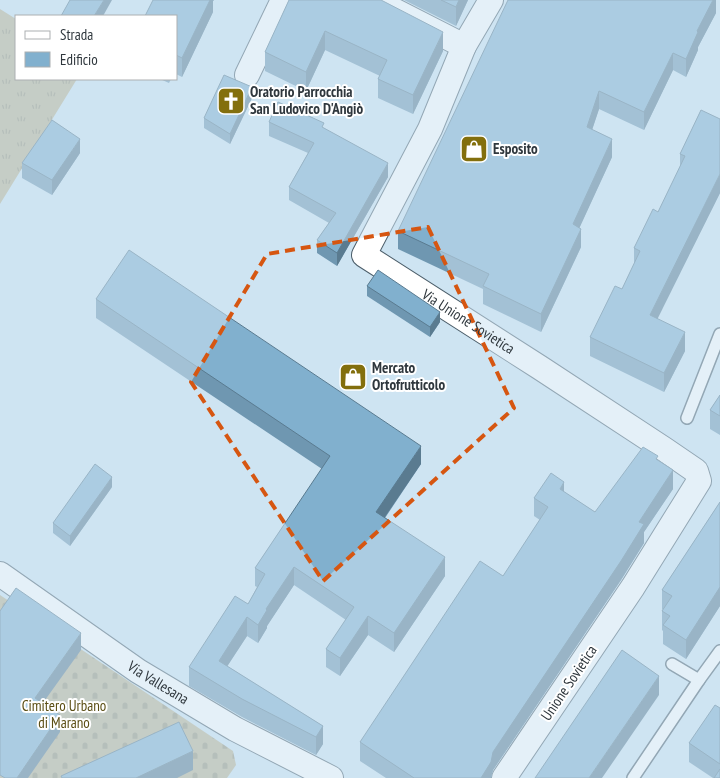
<svg xmlns="http://www.w3.org/2000/svg" width="720" height="778" font-family="'PT Sans Narrow',sans-serif">
  <defs>
    <pattern id="grass-tufts" width="24" height="20" patternUnits="userSpaceOnUse" patternTransform="scale(1.25)"><rect width="24" height="20" fill="#bbb291"/><path d="M3 7l-1-3M5 7V3M7 7l1-3M15 17l-1-3M17 17v-4M19 17l1-3" fill="none" stroke="#989278"/></pattern>
    <pattern id="cemetery-stones" width="16" height="16" patternUnits="userSpaceOnUse" patternTransform="scale(1.25)"><rect width="16" height="16" fill="#bbb291"/><path d="M2 7V4a2 2 0 0 1 4 0v3zM10 15v-3a2 2 0 0 1 4 0v3z" fill="#989278"/></pattern>
  </defs>
  <rect width="100%" height="100%" fill="#cee4f2"/>
  <polygon fill="url(#grass-tufts)" points="0,9 16,19 16,79 77,79 0,204"/>
  <polygon fill="url(#cemetery-stones)" points="0,595 233,751 236,765 227,778 0,778"/>
  <g fill="none" stroke-linecap="round" stroke-linejoin="round">
    <g stroke="#4c5e6a" stroke-width="14">
      <g id="lane">
        <polyline points="687,418 720,334"/>
        <polyline points="672,664 699,680 720,651"/>
        <polyline points="633,778 699,680"/>
      </g>
    </g>
    <g stroke="#4c5e6a" stroke-width="26">
      <g id="street">
        <polyline points="374,0 464,46"/>
        <path id="s1" d="M491 0 464 46 430 129 364 255 539 367 664 449 696 471 699 481 633 587 504 778"/>
        <polyline points="247,75 283,0"/>
        <path id="s2" d="M0 574 138 671 235 729 331 778"/>
      </g>
    </g>
    <use href="#lane" stroke="#fff" stroke-width="11"/>
    <use href="#street" stroke="#fff" stroke-width="24"/>
  </g>
  <g fill="#6f97b1">
    <polygon points="153,0 214,0 213,1 213,12 182,77 176,74 176,16"/>
    <polygon points="289,0 443,51 413,114 378,98 378,79 380,76 325,50 306,91 265,71 265,52"/>
    <polygon points="404,0 468,0 456,26"/>
    <polygon points="716,0 716,13 698,47 698,50 686,77 673,70 644,130 599,109 592,130 612,157 579,228 581,247 541,332 483,304 483,289 398,249 398,231"/>
    <polygon points="160,79 171,79 169,83"/>
    <polygon points="252,98 230,144 204,128 204,118"/>
    <polygon points="701,110 720,193 657,318 685,351 664,392 590,356 590,337 622,289 634,264 634,248 658,212 680,167 680,154"/>
    <polygon points="269,122 324,128 388,177 337,266 317,253 317,240 329,223 289,200 289,187 308,153 269,136"/>
    <polygon points="80,153 52,195 22,178 22,163"/>
    <polygon points="367,286 440,322 430,337 367,296"/>
    <polygon points="96,299 421,464 385,518 445,576 394,652 368,635 340,676 326,667 326,649 346,620 294,585 267,626 267,628 258,643 247,636 227,666 323,726 323,744 316,755 242,717 189,686 189,667 248,604 257,587 255,586 255,568 322,469 96,318"/>
    <polygon points="720,395 720,435 710,429 710,410"/>
    <polygon points="658,460 673,489 644,532 644,543 621,580 493,770 491,778 386,778 360,761 360,742 503,576 540,520 534,516 534,498 564,492 595,512"/>
    <polygon points="112,487 70,546 53,533 53,523"/>
    <polygon points="720,502 720,606 686,659 663,644 663,631 662,630 662,611 663,610 662,609 662,590"/>
    <polygon points="720,708 720,778 713,778 689,762 689,743"/>
  </g>
  <g fill="#5a7b90">
    <polygon points="104,0 112,0 103,16 94,16"/>
    <polygon points="210,0 214,0 213,1 213,12 182,77 182,58"/>
    <polygon points="459,0 468,0 456,26 456,7"/>
    <polygon points="713,0 716,0 716,13 698,47 698,50 686,77 686,59 697,31"/>
    <polygon points="325,31 325,50 306,91 306,72"/>
    <polygon points="443,32 443,51 413,114 413,95"/>
    <polygon points="673,53 673,70 644,130 644,112"/>
    <polygon points="252,87 252,98 230,144 230,134"/>
    <polygon points="599,91 599,109 587,145 587,127"/>
    <polygon points="80,139 80,153 52,195 52,180"/>
    <polygon points="612,139 612,157 573,242 573,224"/>
    <polygon points="388,163 388,177 337,266 337,253"/>
    <polygon points="720,174 720,193 650,334 650,315"/>
    <polygon points="581,229 581,247 541,332 541,314"/>
    <polygon points="440,312 440,322 430,337 430,327"/>
    <polygon points="685,332 685,351 664,392 664,373"/>
    <polygon points="421,446 421,464 376,530 376,512"/>
    <polygon points="673,470 673,489 644,532 644,543 621,580 493,770 491,778 481,778 493,752 639,522"/>
    <polygon points="112,477 112,487 70,546 70,536"/>
    <polygon points="564,482 564,500 560,489"/>
    <polygon points="445,557 445,576 394,652 394,633"/>
    <polygon points="294,567 294,585 267,626 267,628 258,643 258,625 266,609"/>
    <polygon points="720,587 720,606 686,659 686,640"/>
    <polygon points="368,616 368,635 340,676 340,658"/>
    <polygon points="247,617 247,636 219,679 219,661"/>
    <polygon points="81,633 81,650 35,714 35,698"/>
    <polygon points="659,676 659,695 602,778 589,778"/>
    <polygon points="60,715 60,732 28,778 17,778"/>
    <polygon points="323,726 323,744 316,755 316,737"/>
    <polygon points="193,751 193,770 177,778 136,778"/>
  </g>
  <g fill="#81b0ce" stroke="#5a7b90">
    <polygon points="70,0 104,0 94,16 61,16"/>
    <polygon points="153,0 210,0 182,58 176,55 176,16 145,16"/>
    <polygon points="289,0 381,0 443,32 413,95 378,79 387,60 325,31 306,72 265,52"/>
    <polygon points="441,0 459,0 456,7"/>
    <polygon points="508,0 713,0 697,31 698,32 686,59 673,53 644,112 599,91 587,127 612,139 573,224 581,229 541,314 483,286 489,274 398,231"/>
    <polygon points="224,75 252,87 230,134 204,118"/>
    <polygon points="278,102 324,123 322,127 388,163 337,253 317,240 336,213 289,187 314,143 269,122"/>
    <polygon points="701,110 720,119 720,174 650,315 685,332 664,373 590,337 615,286 622,289 640,251 634,248 653,209 658,212 685,156 680,154"/>
    <polygon points="52,120 80,139 52,180 22,163"/>
    <polygon points="129,250 421,446 376,512 445,557 394,633 368,616 340,658 326,649 354,607 294,567 266,609 267,610 258,625 247,617 219,661 323,726 316,737 242,699 189,667 235,596 248,604 265,574 255,568 330,456 96,299"/>
    <polygon points="378,270 440,312 430,327 367,286"/>
    <polygon points="720,395 720,416 710,410"/>
    <polygon points="643,447 658,456 656,459 673,470 639,522 644,524 621,561 493,752 491,762 481,778 414,778 360,742 480,561 503,576 548,507 534,498 551,473 564,482 560,489 595,512"/>
    <polygon points="95,464 112,477 70,536 53,523"/>
    <polygon points="720,502 720,587 686,640 663,625 670,616 662,611 672,596 662,590"/>
    <polygon points="16,588 81,633 35,698 60,715 17,778 5,778 0,775 0,611"/>
    <polygon points="622,650 659,676 589,778 535,778"/>
    <polygon points="715,705 720,708 720,764 689,743"/>
    <polygon points="179,722 193,751 136,778 62,778 61,776"/>
    <polygon points="720,769 720,778 714,778"/>
  </g>
  <path d="M0 0H720V778H0ZM428 227 514 408 323 581 191 382 267 254Z" fill="#cee4f2" fill-opacity=".55" fill-rule="evenodd"/>
  <path fill="none" stroke="#d65611" stroke-width="4" stroke-dasharray="10 6" stroke-linejoin="round" d="M428 227 514 408 323 581 191 382 267 254Z"/>
  <defs>
    <g id="church-square" transform="scale(1.4375)"><rect x="-9" y="-9" width="18" height="18" rx="4" fill="#836f0d" stroke="#fff"/><path d="M-1.2-6h2.4v3.5h3.3v2.4h-3.3V6h-2.4V-.1h-3.3v-2.4h3.3Z" fill="#fff"/></g>
    <g id="shop-square" transform="scale(1.4375)"><rect x="-9" y="-9" width="18" height="18" rx="4" fill="#836f0d" stroke="#fff"/><path d="M-5-2.5h2.3a2.7 3.5 0 0 1 5.4 0H5L5.5 6h-11ZM-1.5-2.5h3a1.5 2.3 0 0 0-3 0Z" fill="#fff"/></g>
  </defs>
  <g fill-rule="evenodd">
    <use href="#church-square" x="231" y="101"/>
    <use href="#shop-square" x="474" y="149"/>
    <use href="#shop-square" x="353" y="377"/>
  </g>
  <g text-anchor="middle" stroke-width="4" stroke-linejoin="round" paint-order="stroke">
    <g font-size="15" font-weight="bold" fill="#2f373d" stroke="#fff" text-anchor="start">
      <text x="250" y="97">Oratorio Parrocchia<tspan x="250" dy="17">San Ludovico D'Angiò</tspan></text>
      <text x="493" y="154">Esposito</text>
      <text x="372" y="373">Mercato<tspan x="372" dy="17">Ortofrutticolo</tspan></text>
    </g>
    <g font-size="15" fill="#2f373d" stroke="#fff">
      <text dy="5" stroke="none"><textPath href="#s1" startOffset="409">Via Unione Sovietica</textPath></text>
      <text dy="5" stroke="none"><textPath href="#s2" startOffset="192">Via Vallesana</textPath></text>
      <text transform="translate(569 683) rotate(-56)" y="5">Unione Sovietica</text>
    </g>
    <g font-size="15" fill="#5b4e14" stroke="#fff">
      <text x="64" y="711">Cimitero Urbano<tspan x="64" dy="17">di Marano</tspan></text>
    </g>
  </g>
  <rect x="15" y="15" width="162" height="65" fill="#ffffff" stroke="#acafb1"/>
  <rect x="25" y="31" width="25" height="8" fill="#ffffff" stroke="#acafb1"/>
  <text x="60" y="40" font-size="15" fill="#2f373d">Strada</text>
  <rect x="25" y="52" width="25" height="15" fill="#81b0ce" stroke="#acafb1"/>
  <text x="60" y="65" font-size="15" fill="#2f373d">Edificio</text>
</svg>
